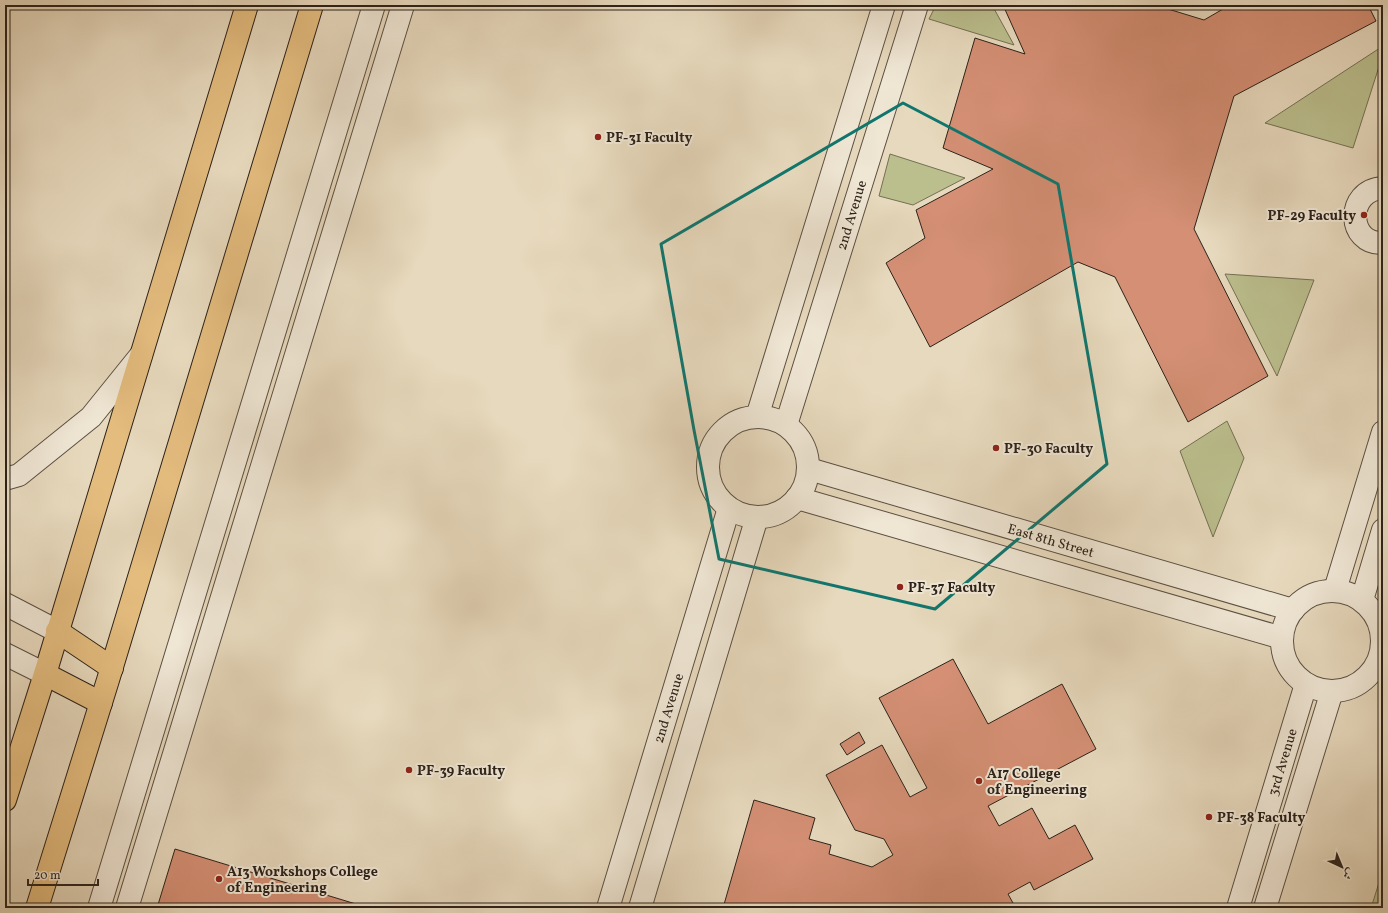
<svg xmlns="http://www.w3.org/2000/svg" width="1388" height="913" font-family="Vollkorn,Amiri,serif">
  <rect width="100%" height="100%" fill="#e7d9bd"/>
  <filter id="stains"><feTurbulence type="fractalNoise" baseFrequency=".005" numOctaves="4"/><feColorMatrix values="0 0 0 0 .2 0 0 0 0 .09 0 0 0 0 .02 0 0 0 .5 -.17"/></filter>
  <radialGradient id="worn" r=".72"><stop offset=".6" stop-color="#630" stop-opacity="0"/><stop offset="1" stop-color="#630" stop-opacity=".3"/></radialGradient>
  <g fill="#bbbe8d" stroke="#747054">
    <polygon points="936,5 992,5 1014,45 929,19"/>
    <polygon points="1383,46 1383,54 1353,148 1265,123"/>
    <polygon points="890,154 965,178 913,205 879,196"/>
    <polygon points="1225,274 1314,280 1277,376"/>
    <polygon points="1227,421 1244,458 1213,537 1180,451"/>
    <polygon points="1383,870 1383,908 1371,908"/>
  </g>
  <g fill="#d48f74" stroke="#2c221a">
    <polygon points="1003,5 1155,5 1204,20 1230,5 1368,5 1376,21 1234,96 1194,229 1268,376 1188,422 1115,277 1078,262 930,347 886,263 925,238 916,210 993,169 943,148 975,38 1025,54"/>
    <polygon points="953,659 988,724 1062,684 1096,749 988,806 999,826 1032,808 1049,839 1075,825 1093,859 1034,890 1030,882 1008,894 1013,903 1014,908 723,908 754,800 815,818 809,839 831,845 829,854 872,867 893,855 884,839 855,830 826,775 882,745 910,797 927,788 879,698"/>
    <polygon points="859,732 865,743 847,755 840,744"/>
    <polygon points="175,849 369,908 157,908"/>
  </g>
  <g fill="none" stroke-linecap="round" stroke-linejoin="round">
    <g stroke="#5b5043" stroke-width="24">
      <g id="minor">
        <path d="M1383 188C1345 190 1347 245 1383 243"/>
        <circle cx="758" cy="467" r="50"/>
        <polyline points="757,417 884,5"/>
        <polyline points="786,425 917,5"/>
        <polyline points="809,469 1293,610"/>
        <polyline points="5,479 19,475 91,417 141,355"/>
        <polyline points="797,498 1282,638"/>
        <polyline points="1335,590 1383,432"/>
        <circle cx="1332" cy="641" r="50"/>
        <polyline points="1362,600 1383,530"/>
        <polyline points="5,604 57,631"/>
        <polyline points="5,654 45,674"/>
        <polyline points="99,908 374,5"/>
        <polyline points="127,908 403,5"/>
        <polyline points="608,908 729,508"/>
        <polyline points="640,908 757,517"/>
        <polyline points="1238,908 1306,684"/>
        <polyline points="1265,908 1332,691"/>
      </g>
    </g>
    <g stroke="#2c221a" stroke-width="24">
      <g id="major">
        <polyline points="57,631 112,668"/>
        <polyline points="45,674 101,703"/>
        <polyline points="5,800 45,674 247,5"/>
        <polyline points="37,908 108,680 312,5"/>
      </g>
    </g>
    <use href="#minor" stroke="#efe6d4" stroke-width="22"/>
    <use href="#major" stroke="#e4bc7e" stroke-width="22"/>
  </g>
  <path fill="none" stroke="#0f766e" stroke-width="3" stroke-linejoin="round" d="M903 103 1058 184 1107 464 935 609 719 559 694 430 661 244Z"/>
  <g fill="#8f2418" stroke="#efe6d4" stroke-width="1.5">
    <circle cx="598" cy="137" r="4"/>
    <circle cx="1364" cy="215" r="4"/>
    <circle cx="996" cy="448" r="4"/>
    <circle cx="900" cy="587" r="4"/>
    <circle cx="409" cy="770" r="4"/>
    <circle cx="979" cy="781" r="4"/>
    <circle cx="1209" cy="817" r="4"/>
    <circle cx="219" cy="879" r="4"/>
  </g>
  <g text-anchor="middle" stroke-width="4" stroke-linejoin="round" paint-order="stroke">
    <g font-size="14" font-weight="bold" fill="#2c221a" stroke="#efe6d4" text-anchor="start">
      <text x="606" y="142">PF-31 Faculty</text>
      <text x="1356" y="220" text-anchor="end">PF-29 Faculty</text>
      <text x="1004" y="453">PF-30 Faculty</text>
      <text x="908" y="592">PF-37 Faculty</text>
      <text x="417" y="775">PF-39 Faculty</text>
      <text x="987" y="778">A17 College<tspan x="987" dy="16">of Engineering</tspan></text>
      <text x="1217" y="822">PF-38 Faculty</text>
      <text x="227" y="876">A13 Workshops College<tspan x="227" dy="16">of Engineering</tspan></text>
    </g>
    <g font-size="14" fill="#2c221a" stroke="#efe6d4">
      <text transform="translate(851 215) rotate(-73)" y="5">2nd Avenue</text>
      <text transform="translate(1051 540) rotate(16)" y="5">East 8th Street</text>
      <text transform="translate(668 708) rotate(-73)" y="5">2nd Avenue</text>
      <text transform="translate(1282 762) rotate(-73)" y="5">3rd Avenue</text>
    </g>
  </g>
  <rect width="1388" height="913" fill="none" stroke="#e7d9bd" stroke-width="20"/>
  <rect x="6" y="6" width="1376" height="901" fill="none" stroke="#2c221a" stroke-width="2"/>
  <rect x="10" y="10" width="1368" height="893" fill="none" stroke="#2c221a"/>
  <g transform="translate(1342 867) rotate(136)" stroke="#efe6d4" stroke-width="3" paint-order="stroke">
  <path d="M0-3L7 15L0 10L-7 15Z" fill="#2c221a"/>
  <text y="-6" font-size="11" font-weight="bold" text-anchor="middle" fill="#2c221a">ش</text>
  </g>
  <path d="M28 879v6h70v-6" fill="none" stroke="#2c221a" stroke-width="2"/>
  <text x="34" y="879" font-size="12" fill="#2c221a" stroke="#efe6d4" stroke-width="3" paint-order="stroke">20 m</text>
  <rect width="100%" height="100%" filter="url(#stains)"/>
  <rect width="100%" height="100%" fill="url(#worn)"/>
</svg>
